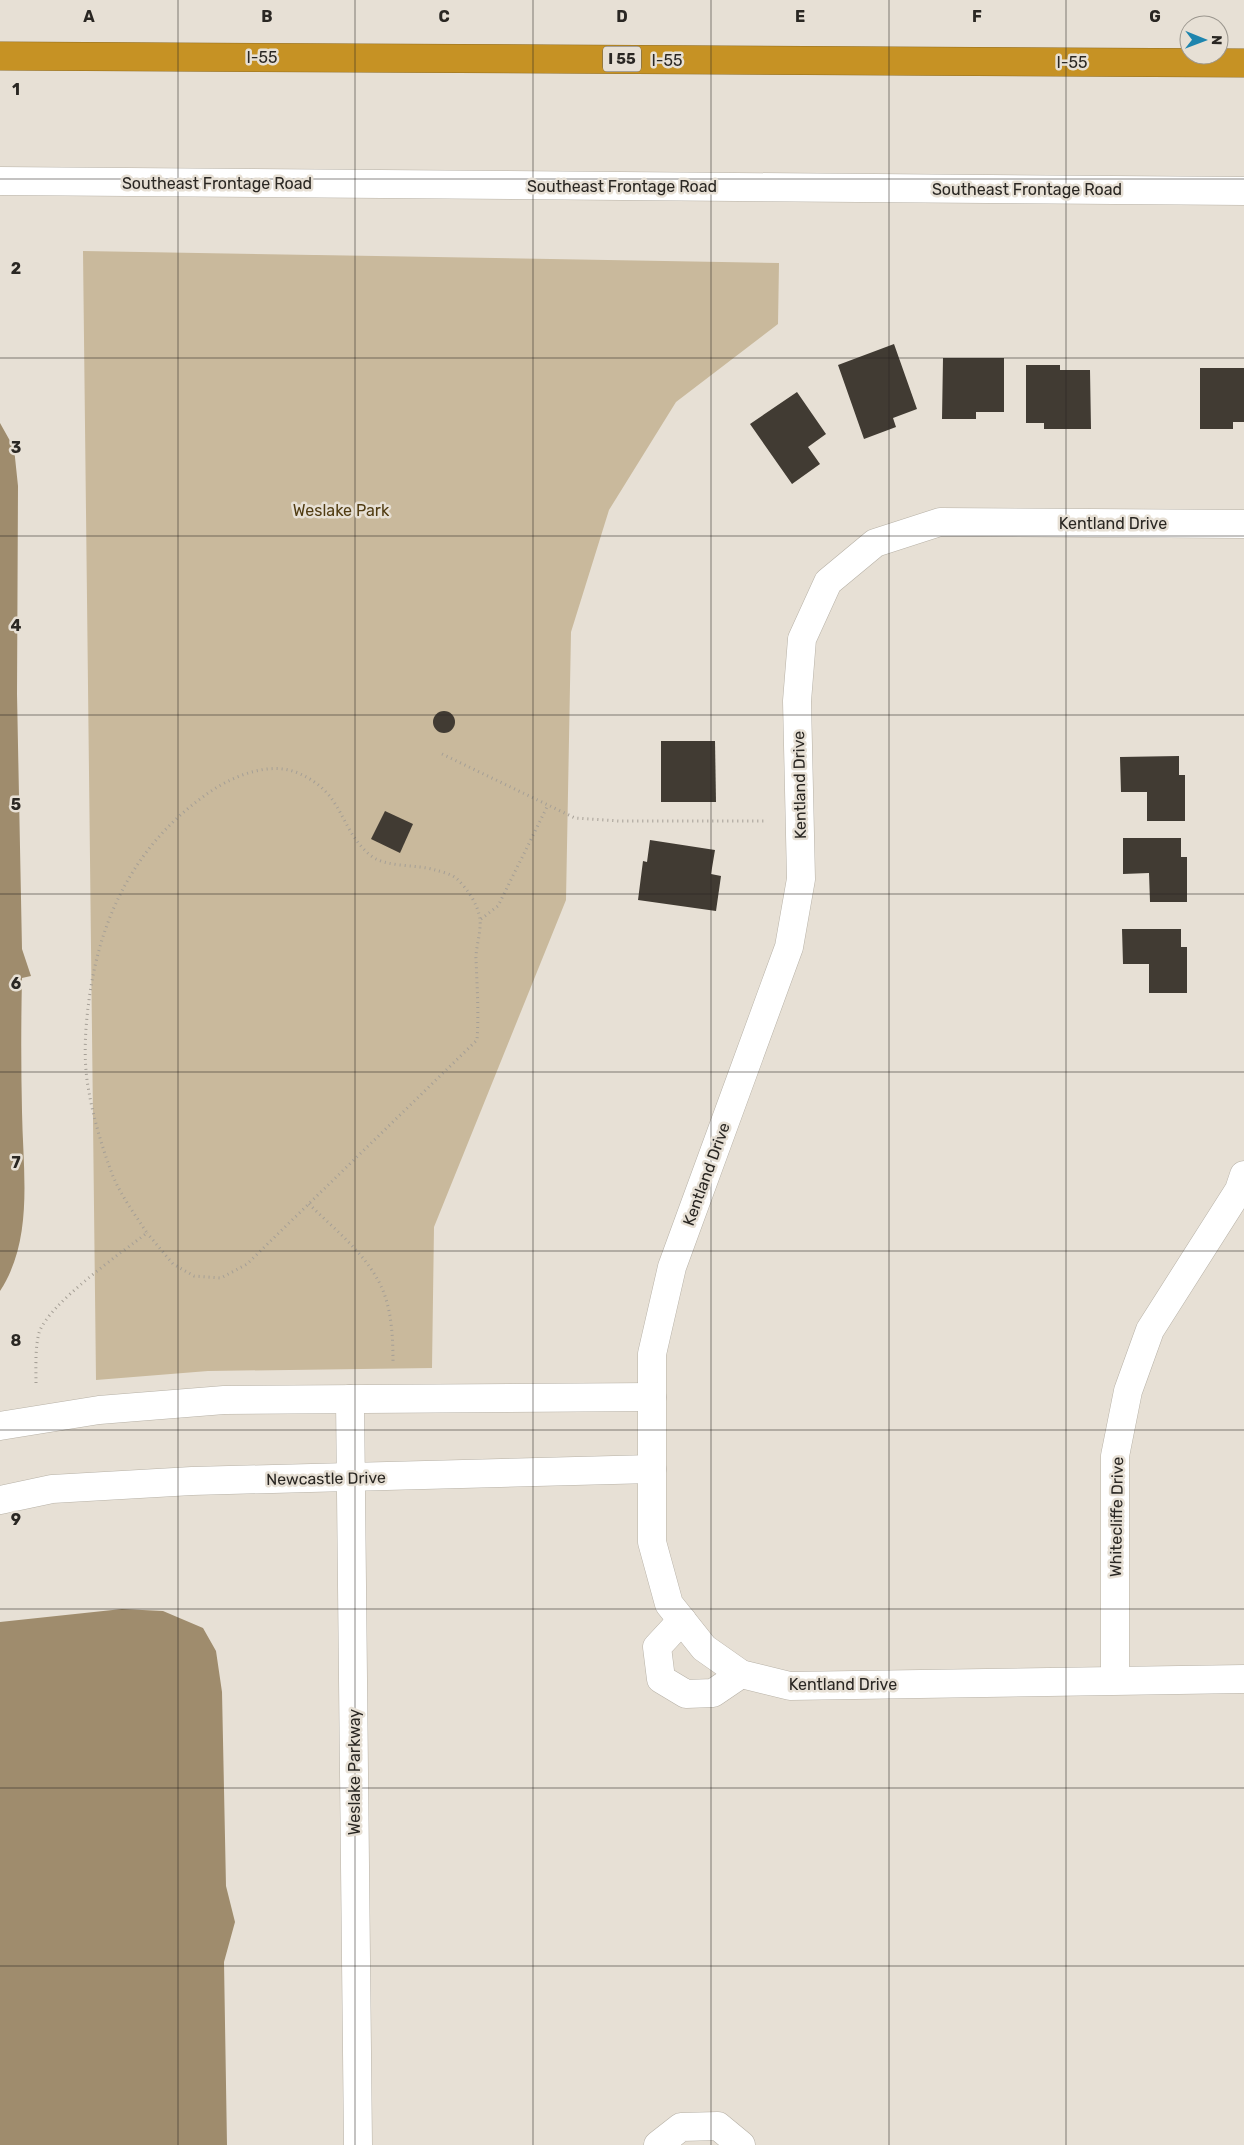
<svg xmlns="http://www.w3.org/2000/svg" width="1244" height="2145" font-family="Rubik,sans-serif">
  <rect width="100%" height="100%" fill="#e7e0d5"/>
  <polygon fill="#c9b99c" points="83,251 779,263 778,324 676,402 609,510 571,632 566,900 434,1227 432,1368 208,1371 96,1380"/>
  <g fill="#9f8c6d">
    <path d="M0 423 14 448 18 486 17 694 22 949 31 976 22 978C21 1023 21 1068 22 1112 23 1172 34 1239 0 1291Z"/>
    <polygon points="122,1609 163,1611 203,1628 216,1651 222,1692 226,1886 235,1922 224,1962 227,2145 0,2145 0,1622"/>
  </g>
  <g fill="#413b33">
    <polygon points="894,344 917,409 893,418 896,427 864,439 838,365"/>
    <polygon points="943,358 1004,358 1004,412 976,412 976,419 942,419"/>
    <polygon points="1026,365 1060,365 1060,370 1090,370 1091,429 1044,429 1044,423 1026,423"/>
    <polygon points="1200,368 1244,368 1244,422 1233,422 1233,429 1200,429"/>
    <polygon points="797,392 826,434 808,447 820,464 792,484 750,424"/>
    <circle cx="444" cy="722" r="11"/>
    <polygon points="661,741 715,741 716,802 661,802"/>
    <polygon points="1179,756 1179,775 1185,775 1185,821 1147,821 1147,792 1121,792 1120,757"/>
    <polygon points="385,811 413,824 400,853 371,839"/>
    <polygon points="1123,838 1181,838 1181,857 1187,857 1187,902 1150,902 1149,873 1123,874"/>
    <polygon points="650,840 715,850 711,874 721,876 716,911 638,900 643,861 647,862"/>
    <polygon points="1122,929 1181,929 1181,947 1187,947 1187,993 1149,993 1149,964 1123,964"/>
  </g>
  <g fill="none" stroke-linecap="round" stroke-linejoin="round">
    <g stroke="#b7b1a6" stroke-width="29">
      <g id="minor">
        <polyline points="0,181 1244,191"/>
        <polyline points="1244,524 940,522 875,543 828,582 802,639 797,701 801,879 789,947 672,1267 652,1354 652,1542 669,1604 704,1648 741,1674 790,1686 1244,1679"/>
        <polyline points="350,1399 358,2145"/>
        <polyline points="0,1426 99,1410 224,1400 652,1397"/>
        <polyline points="0,1500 52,1489 192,1481 652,1469"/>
        <polyline points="682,1620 657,1647 661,1679 686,1694 713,1693 741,1674"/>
        <polyline points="1115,1680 1115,1456 1128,1391 1150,1330 1239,1190 1244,1175"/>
        <polyline points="658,2145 681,2127 718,2126 741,2145"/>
      </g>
    </g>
    <g stroke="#8f6d24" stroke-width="29">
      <polyline id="highway" points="0,56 1244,63"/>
    </g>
    <g stroke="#a59f96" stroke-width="3" stroke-dasharray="1 4" stroke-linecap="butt">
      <polyline points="442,754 575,818 619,821 766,821"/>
      <polyline points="481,919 498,906 548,805"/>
      <path d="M309 1204C333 1228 364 1252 380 1284 392 1308 393 1338 393 1364"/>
      <path d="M36 1383C36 1367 35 1348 39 1333 48 1304 122 1252 147 1233 134 1213 119 1193 111 1171 102 1147 93 1116 89 1092 83 1062 85 1030 89 1000 100 917 135 846 204 796 228 778 268 760 298 773 345 793 338 828 370 855 385 868 417 864 435 870 442 872 452 874 457 879 467 888 479 906 480 920 481 933 476 946 476 958 477 986 479 1013 477 1040L247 1264 221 1278 194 1276 173 1264 147 1233"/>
    </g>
    <use href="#minor" stroke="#fff" stroke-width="28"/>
    <use href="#highway" stroke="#c69224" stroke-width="28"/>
  </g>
  <path fill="none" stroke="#2a2723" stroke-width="1" stroke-opacity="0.55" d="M178 0V2145M355 0V2145M533 0V2145M711 0V2145M889 0V2145M1066 0V2145M0 179H1244M0 358H1244M0 536H1244M0 715H1244M0 894H1244M0 1072H1244M0 1251H1244M0 1430H1244M0 1609H1244M0 1788H1244M0 1966H1244"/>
  <g text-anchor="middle" stroke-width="5" stroke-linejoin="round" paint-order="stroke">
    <rect fill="#e7e0d5" stroke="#635e58" stroke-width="1" x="603" y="46.5" width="38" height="25" rx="4"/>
    <g font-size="15" font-weight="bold" fill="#2a2723">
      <text x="622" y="64">I 55</text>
    </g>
    <g font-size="16" fill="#2a2723" stroke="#e7e0d5">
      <text x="262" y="63">I-55</text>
      <text x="667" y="66">I-55</text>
      <text x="1072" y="68">I-55</text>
      <text x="217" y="189">Southeast Frontage Road</text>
      <text x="622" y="192">Southeast Frontage Road</text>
      <text x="1027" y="195">Southeast Frontage Road</text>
      <text x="1113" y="529">Kentland Drive</text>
      <text transform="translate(799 785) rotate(-91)" y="6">Kentland Drive</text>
      <text transform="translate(706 1174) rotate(-70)" y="6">Kentland Drive</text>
      <text transform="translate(326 1478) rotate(-1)" y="6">Newcastle Drive</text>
      <text transform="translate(1116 1517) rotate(-89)" y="6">Whitecliffe Drive</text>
      <text x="843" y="1690">Kentland Drive</text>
      <text transform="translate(354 1772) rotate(-90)" y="6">Weslake Parkway</text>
    </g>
    <g font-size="16" fill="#513c12" stroke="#e7e0d5">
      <text x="341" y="516">Weslake Park</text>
    </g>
  </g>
  <g font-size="16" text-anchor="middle" font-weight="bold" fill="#2a2723" stroke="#e7e0d5" stroke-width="5" stroke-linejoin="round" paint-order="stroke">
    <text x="89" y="22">A</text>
    <text x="267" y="22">B</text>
    <text x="444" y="22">C</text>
    <text x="622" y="22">D</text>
    <text x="800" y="22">E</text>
    <text x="977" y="22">F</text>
    <text x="1155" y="22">G</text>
    <text x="16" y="95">1</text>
    <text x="16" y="274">2</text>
    <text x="16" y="453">3</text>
    <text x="16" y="631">4</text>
    <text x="16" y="810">5</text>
    <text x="16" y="989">6</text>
    <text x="16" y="1168">7</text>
    <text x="16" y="1346">8</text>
    <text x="16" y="1525">9</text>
  </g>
  <g transform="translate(1204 40) rotate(91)"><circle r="24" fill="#e7e0d5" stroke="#9b968e"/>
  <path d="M0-4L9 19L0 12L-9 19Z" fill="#1e85ae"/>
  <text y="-8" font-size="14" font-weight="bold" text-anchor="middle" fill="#2a2723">N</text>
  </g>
</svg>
